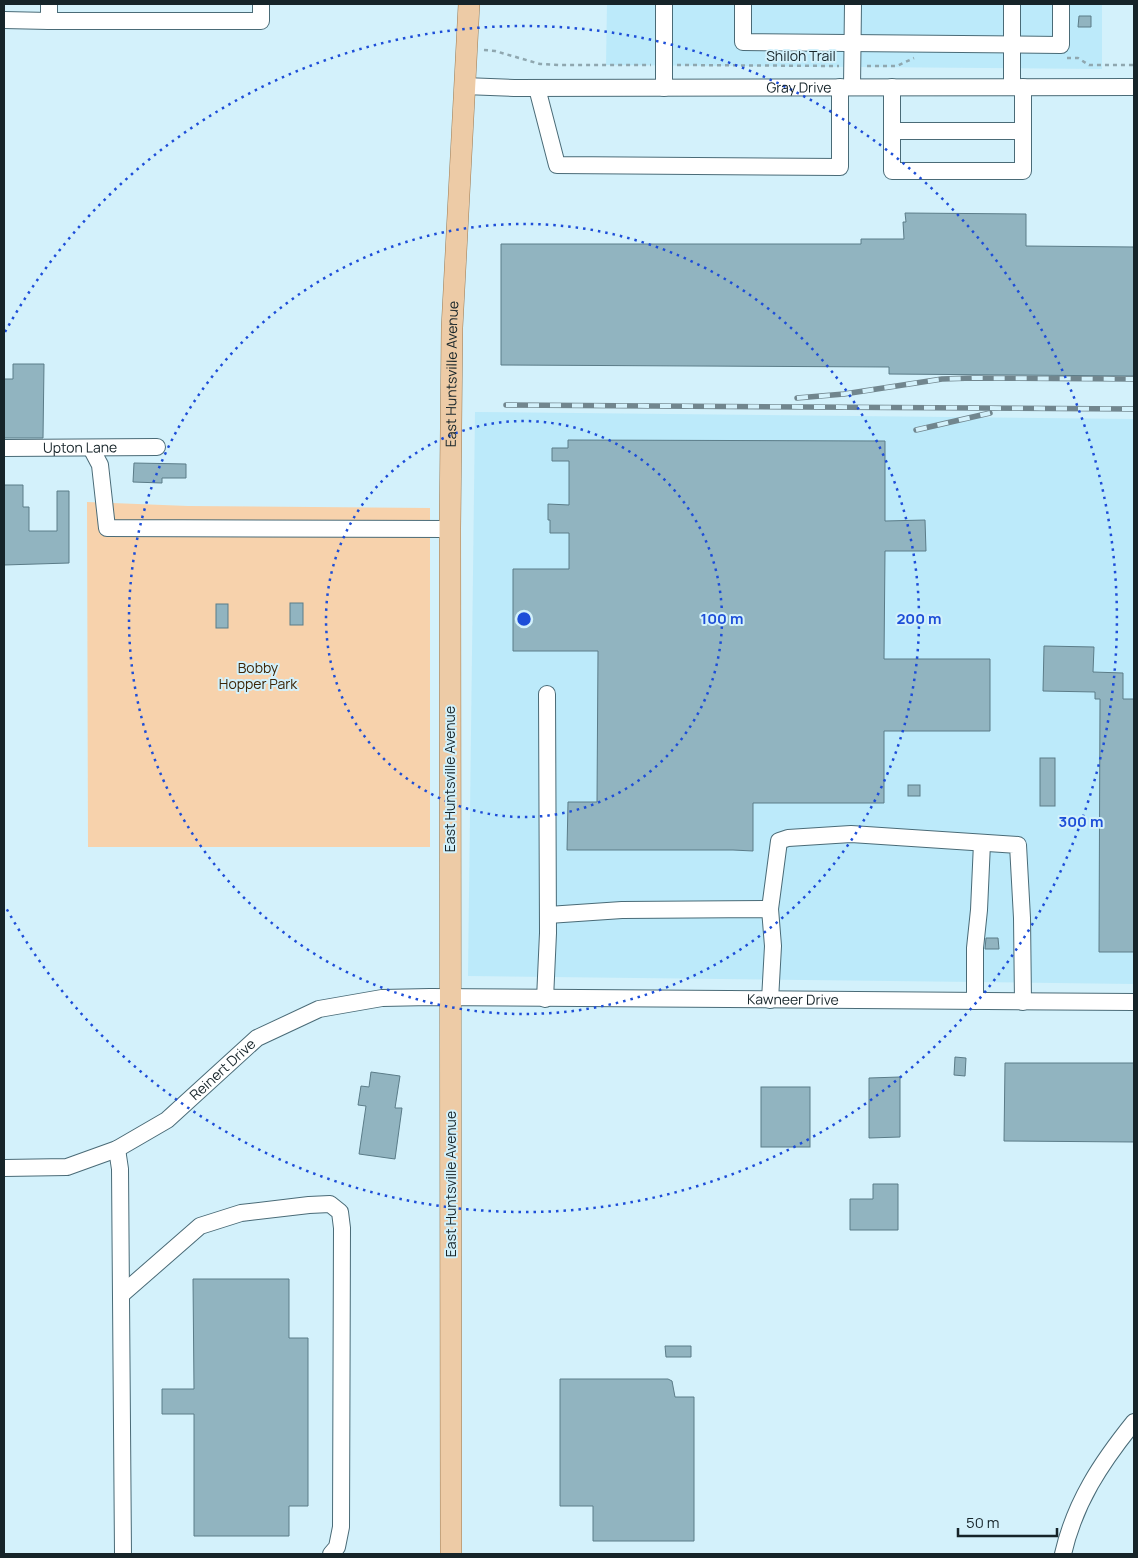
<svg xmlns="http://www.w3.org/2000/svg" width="1138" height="1558" font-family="Manrope,sans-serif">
  <rect width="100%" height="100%" fill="#d3f1fb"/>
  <g fill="#bceafa">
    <polygon points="607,4 1102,4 1102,69 606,65"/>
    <polygon points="475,412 1134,419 1134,984 468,976"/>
  </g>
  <polygon fill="#f7d2ac" points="87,502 188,506 430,508 430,847 88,847"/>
  <g fill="#91b4c0" stroke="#5b7c88">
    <polygon points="1079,16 1091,16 1091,27 1078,27"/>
    <polygon points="905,213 1026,214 1026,246 1134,247 1134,376 889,374 889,367 501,365 501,244 861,244 861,239 904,239 903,222 906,222"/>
    <polygon points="13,364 44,364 43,438 4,438 4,379 13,379"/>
    <polygon points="568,440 885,441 885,521 925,520 926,551 885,551 884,659 990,659 990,731 884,731 884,803 753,803 753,851 733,850 567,850 568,802 597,802 598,651 513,651 513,569 569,569 569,533 550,533 550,520 548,520 548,504 569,505 569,461 552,461 552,448 568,448"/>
    <polygon points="134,463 186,464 186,478 162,478 162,483 133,482"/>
    <polygon points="4,485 23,485 23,507 29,507 29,531 57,531 57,491 69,491 69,563 4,565"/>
    <rect x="290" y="603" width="13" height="22"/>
    <rect x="216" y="604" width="12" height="24"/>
    <polygon points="1044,646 1094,647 1093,672 1123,673 1123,699 1134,699 1134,952 1099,952 1100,699 1095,699 1095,692 1043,691"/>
    <rect x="1040" y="758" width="15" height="48"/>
    <rect x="908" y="785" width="12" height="11"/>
    <polygon points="986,938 998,938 999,949 985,949"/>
    <polygon points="955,1057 966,1058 965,1076 954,1075"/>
    <polygon points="1005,1063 1134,1063 1134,1142 1004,1141"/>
    <polygon points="371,1072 400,1076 395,1108 402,1108 395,1159 359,1154 366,1106 358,1105 361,1086 369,1087"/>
    <polygon points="900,1077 900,1137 869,1138 869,1078"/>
    <rect x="761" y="1087" width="49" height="60"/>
    <polygon points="873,1184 898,1184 898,1230 850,1230 850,1199 873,1199"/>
    <polygon points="193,1279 289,1279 289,1338 308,1338 308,1506 289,1506 289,1536 194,1536 194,1414 162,1414 162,1389 194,1389"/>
    <polygon points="665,1346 691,1346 691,1357 666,1357"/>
    <polygon points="560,1379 668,1379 672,1381 675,1397 694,1397 694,1541 593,1541 593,1506 560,1506"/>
  </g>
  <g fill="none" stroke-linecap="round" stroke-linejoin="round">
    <g stroke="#4a6b77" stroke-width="18">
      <g id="minor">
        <polyline points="49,4 49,21 261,21 261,4"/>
        <polyline points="664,4 664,88"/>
        <polyline points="743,4 743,42 1061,45 1061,4"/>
        <polyline points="4,20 49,21"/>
        <path id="s1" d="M464 86 514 88 1134 87"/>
        <polyline points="852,87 853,4"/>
        <polyline points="892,87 892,171 1023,171 1023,87"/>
        <polyline points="1012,87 1012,4"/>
        <polyline points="537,88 557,165 840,167 840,87"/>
        <polyline points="892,131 1023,131"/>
        <path id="s2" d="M4 448 157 447"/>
        <polyline points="91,448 100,465 107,528 450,529"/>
        <polyline points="770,909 779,841 788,838 851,834 1018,845 1022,918 1023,1002"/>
        <polyline points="548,915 622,910 770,909 773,946 770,1000"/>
        <polyline points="545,999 548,933 547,694"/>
        <polyline points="975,1001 975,948 979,910 982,843"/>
        <polyline points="117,1149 120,1169 123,1554"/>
        <path id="s3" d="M4 1168 67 1167 117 1149 167 1120 257 1038 319 1009 382 998 430 997 1134 1002"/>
        <polyline points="121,1295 200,1226 241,1213 309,1205 330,1204 340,1212 342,1228 341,1527 337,1547 331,1554"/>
        <path d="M1063 1554C1075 1502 1101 1463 1134 1422"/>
      </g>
    </g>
    <g stroke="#9a7a53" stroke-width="22">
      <g id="major">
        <path id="s4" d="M451 1554 450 529 452 328 469 4"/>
      </g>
    </g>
    <g stroke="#8fa7af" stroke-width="2.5" stroke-dasharray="4 4" stroke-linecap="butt">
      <polyline points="484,50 495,51 540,64 560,65 651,65"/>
      <polyline points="1067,58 1078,58 1089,65 1134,65"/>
      <polyline points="677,65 839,66"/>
      <polyline points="867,66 897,66 914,58"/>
    </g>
    <use href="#minor" stroke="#fff" stroke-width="16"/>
    <use href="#major" stroke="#edcba6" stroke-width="21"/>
    <g stroke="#71868e" stroke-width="5.5">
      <g id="rail">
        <polyline points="797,398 844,394 942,379 973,378 1134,379"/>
        <polyline points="506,405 1134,409"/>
        <polyline points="916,430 990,413"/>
      </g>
    </g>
    <use href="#rail" stroke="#d3f1fb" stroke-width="4" stroke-dasharray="11" stroke-linecap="butt"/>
  </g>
  <g fill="none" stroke="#1d4ed8" stroke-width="2.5" stroke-dasharray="2.5 5">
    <circle cx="524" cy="619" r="198"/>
    <circle cx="524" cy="619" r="395"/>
    <path d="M5 332A593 593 0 1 1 5 906"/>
  </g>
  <g text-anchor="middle" stroke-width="4" stroke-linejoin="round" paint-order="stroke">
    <g font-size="14" fill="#162429" stroke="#d3f1fb">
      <text x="801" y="61">Shiloh Trail</text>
      <text dy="5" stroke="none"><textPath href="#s1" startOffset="335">Gray Drive</textPath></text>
      <text dy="5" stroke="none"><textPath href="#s4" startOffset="1180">East Huntsville Avenue</textPath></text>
      <text dy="5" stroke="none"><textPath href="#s2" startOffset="76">Upton Lane</textPath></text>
      <text transform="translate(450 779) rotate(-90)" y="5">East Huntsville Avenue</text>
      <text dy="5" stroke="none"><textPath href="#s3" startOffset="839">Kawneer Drive</textPath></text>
      <text dy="5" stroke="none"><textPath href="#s3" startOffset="249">Reinert Drive</textPath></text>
      <text transform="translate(451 1184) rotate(-90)" y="5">East Huntsville Avenue</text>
    </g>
    <g font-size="14" fill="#3d2506" stroke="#d3f1fb">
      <text x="258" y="673">Bobby<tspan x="258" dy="16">Hopper Park</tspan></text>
    </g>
  </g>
  <circle cx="524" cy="619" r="8" fill="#1d4ed8" stroke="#d3f1fb" stroke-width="2.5"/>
  <g font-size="15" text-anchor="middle" font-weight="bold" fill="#1d4ed8" stroke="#d3f1fb" stroke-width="4" stroke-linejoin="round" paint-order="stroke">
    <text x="722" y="624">100 m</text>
    <text x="919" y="624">200 m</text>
    <text x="1081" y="827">300 m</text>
  </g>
  <rect width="1138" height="1558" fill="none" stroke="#162429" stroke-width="10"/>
  <path d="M958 1528v8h99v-8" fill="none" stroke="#162429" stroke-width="2.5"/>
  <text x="966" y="1528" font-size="15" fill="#162429" stroke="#d3f1fb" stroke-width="4" paint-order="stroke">50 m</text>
</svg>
